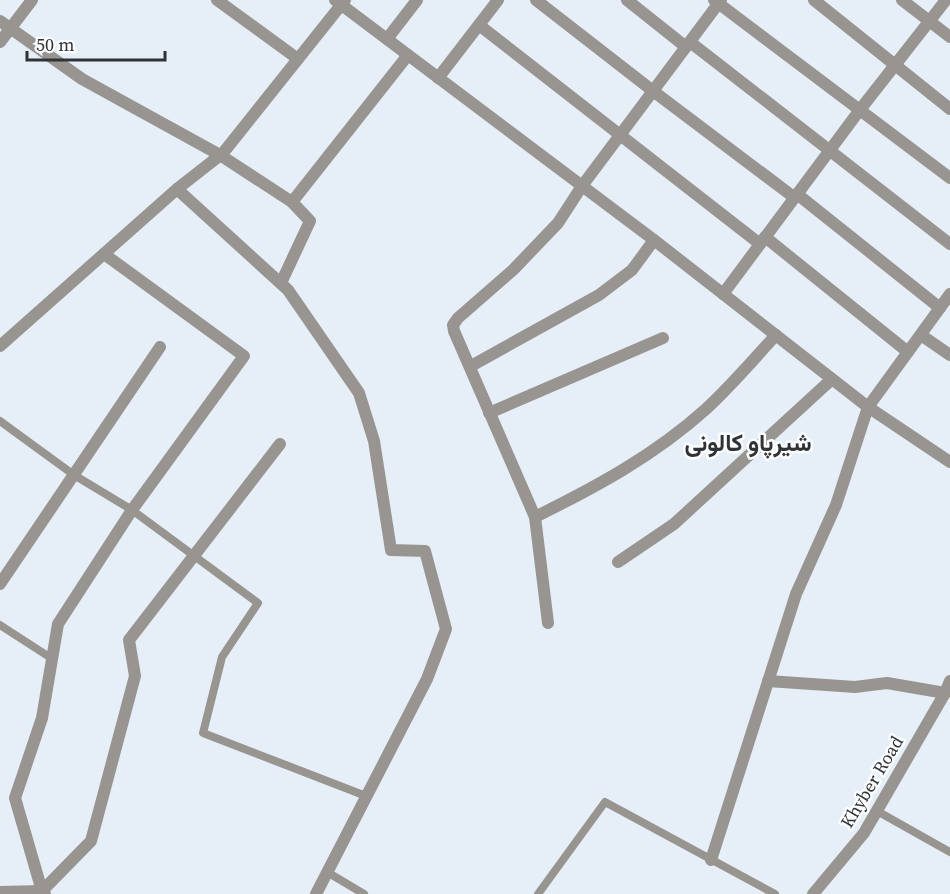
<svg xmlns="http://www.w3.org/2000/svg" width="950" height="894" font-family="'Source Serif 4',Vazirmatn,serif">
  <rect width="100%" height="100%" fill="#e6eff8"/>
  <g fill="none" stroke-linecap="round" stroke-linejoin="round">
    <g stroke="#989591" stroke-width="8">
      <polyline points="0,421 74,475 132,510 258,603 222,657 203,733 366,796"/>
      <polyline points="0,625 51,658"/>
      <polyline points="877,811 950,852"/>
      <polyline points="327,872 364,894"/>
      <polyline points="538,894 605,802 775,894"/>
    </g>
    <g stroke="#989591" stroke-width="12">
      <polyline points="217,0 298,59"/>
      <polyline points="536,0 653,91 795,198"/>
      <polyline points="627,0 686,47"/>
      <polyline points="714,0 950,178"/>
      <polyline points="814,0 950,109"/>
      <polyline points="902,0 950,37"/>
      <polyline points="0,21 82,79 220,155 292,202 408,55"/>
      <polyline points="479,25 760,244"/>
      <polyline points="387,39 417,0"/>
      <polyline points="690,42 950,244"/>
      <polyline points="438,78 498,0"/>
      <polyline points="177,189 288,290 359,393 374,441 391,550 425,551 446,629 427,679 316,894"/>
      <polyline points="797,194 940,308"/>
      <polyline points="765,237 908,352"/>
      <polyline points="104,254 244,356 132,510 58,624 42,718 15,798 42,891 91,841 135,676 129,640 280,444"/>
      <polyline points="281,283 310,221 292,202"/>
      <polyline points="723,294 859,111 946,0"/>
      <polyline points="921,335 950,355"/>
      <polyline points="0,346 177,189 223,153 345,0"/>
      <polyline points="471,366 599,295 632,270 654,240"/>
      <polyline points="489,413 663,338"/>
      <path d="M535 517C596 487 655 455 706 409 731 386 753 360 776 335"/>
      <polyline points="618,562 674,524 832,379"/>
      <polyline points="0,584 160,347"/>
      <polyline points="548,623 535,517 454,331 453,325 458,318 513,270 558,223 582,186 721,0"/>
      <polyline points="768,681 855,687 887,683 945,693"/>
      <polyline points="711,860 796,594 836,505 868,407 950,462"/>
      <polyline points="0,892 42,891 45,894"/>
      <polyline points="813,894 864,833 945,693 950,681"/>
    </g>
    <g stroke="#989591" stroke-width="12">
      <polyline points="335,0 654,240 868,407 950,294"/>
      <polyline points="0,42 32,0"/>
    </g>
  </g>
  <g text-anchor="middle" stroke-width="5" stroke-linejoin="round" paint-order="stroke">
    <g font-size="18" fill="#303336" stroke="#fafcfd">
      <text transform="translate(872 782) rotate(-59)" y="6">Khyber Road</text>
    </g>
    <g font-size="24" font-weight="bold" fill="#303336" stroke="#fafcfd">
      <text x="748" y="451">شیرپاو کالونی</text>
    </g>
  </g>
  <path d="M27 51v9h138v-9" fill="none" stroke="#303336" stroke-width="3"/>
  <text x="36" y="51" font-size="18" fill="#303336" stroke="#fafcfd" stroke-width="4.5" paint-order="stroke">50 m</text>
</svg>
